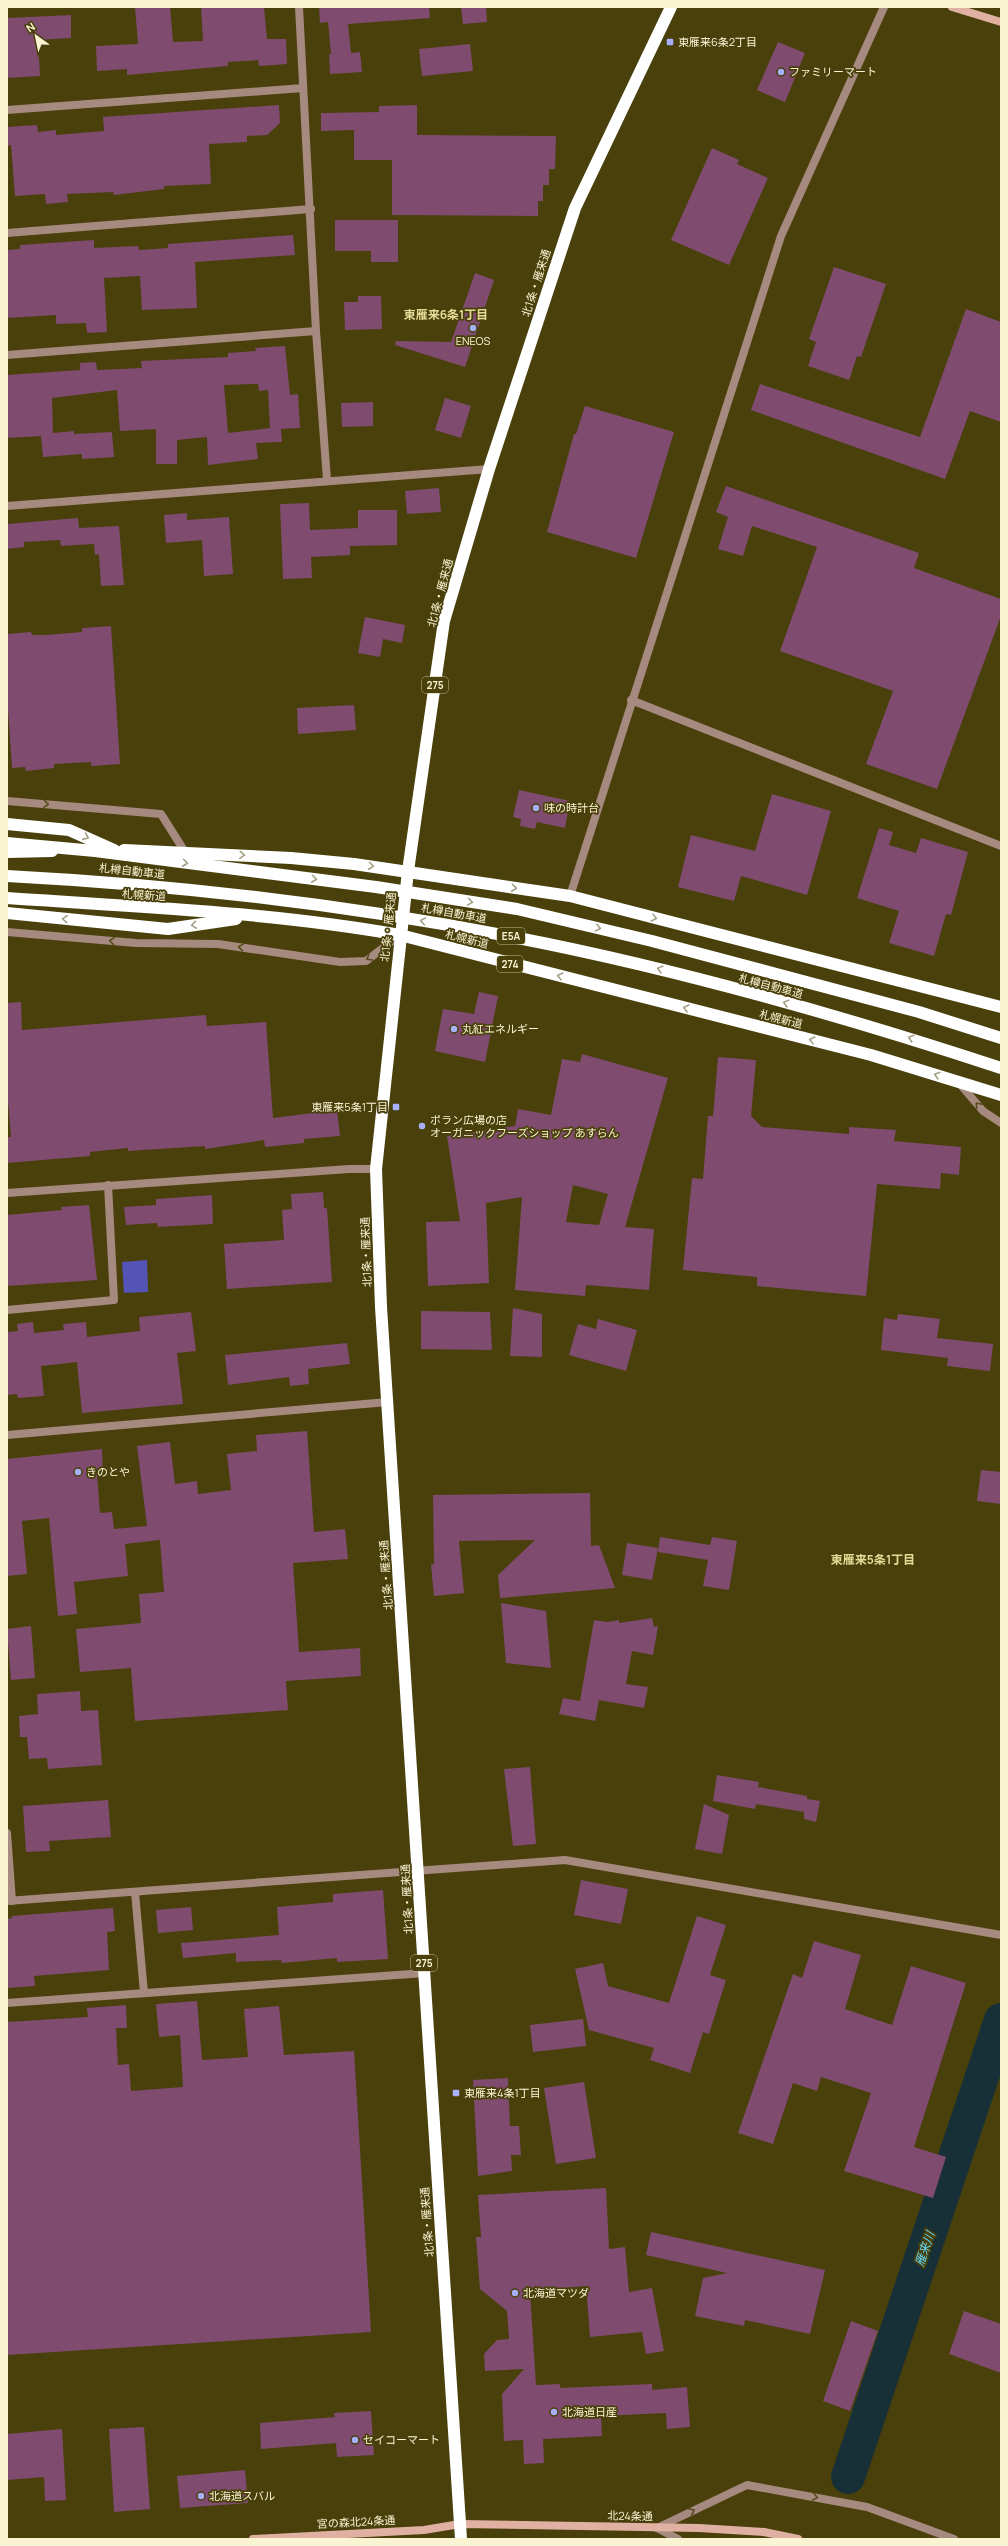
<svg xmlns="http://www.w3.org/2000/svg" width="1008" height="2546" font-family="Manrope,'Noto Sans JP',sans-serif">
  <rect width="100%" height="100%" fill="#49400c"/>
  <polygon fill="#5354b6" points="147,1260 148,1292 124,1293 122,1262"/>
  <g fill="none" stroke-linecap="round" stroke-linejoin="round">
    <polyline stroke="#173037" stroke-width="34" points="848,2477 1001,2020"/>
  </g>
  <g fill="#7f4b6f" fill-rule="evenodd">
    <polygon points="135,7 170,7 173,42 203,41 201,7 264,7 267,39 286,39 287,64 259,66 258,60 228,62 228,66 127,75 127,69 97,71 96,46 138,44"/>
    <polygon points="319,7 429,7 430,18 348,24 351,53 360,52 362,72 330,74 329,54 331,54 328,22 320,23"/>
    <polygon points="461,7 486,7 487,22 463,24"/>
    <polygon points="71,15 71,38 38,40 40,76 7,78 7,18"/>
    <polygon points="778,42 805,53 785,102 757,90"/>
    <polygon points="470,44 473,71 422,76 419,49"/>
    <polygon points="279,105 280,123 267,135 247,136 247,142 209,144 211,184 164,186 164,189 114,195 113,192 67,194 68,202 46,204 45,194 15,196 11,145 7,146 7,127 37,125 38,132 56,130 56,135 104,131 103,117"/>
    <polygon points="417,105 417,135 556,136 555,169 549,169 549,185 543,185 543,201 538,201 538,216 392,215 392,160 354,160 354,130 321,131 321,113 379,112 379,106"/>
    <polygon points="712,148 739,160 737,164 768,178 729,265 671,240"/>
    <polygon points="335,220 398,220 398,262 371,262 371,251 335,251"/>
    <polygon points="293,235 295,255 195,262 197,308 142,310 140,276 104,278 107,332 87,333 86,323 56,324 56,315 7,318 7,250 20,249 20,245 94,240 94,248 138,246 139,250 168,248 168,244"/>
    <polygon points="834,267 886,284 861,357 857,356 849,380 808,366 816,342 809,339"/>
    <polygon points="475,273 494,280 465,367 395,345 396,341 451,342"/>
    <polygon points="358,296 381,296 382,329 345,330 344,302 358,302"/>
    <polygon points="966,309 1001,322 1001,422 970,411 945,479 751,410 760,384 920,437"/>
    <path d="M285 346 290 395 298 394 300 428 281 429 282 442 256 443 258 459 208 465 207 437 177 440V464H156V429L120 431 117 390 52 398 53 433 74 431V434L112 432 114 457 82 459V454L43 457 41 436 7 438V375L80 370V363L96 362 97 370 142 368 141 361 228 357V353L256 351 255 348ZM258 384 259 391 268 390 270 428 228 433 224 385Z"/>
    <polygon points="445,398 471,406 461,438 435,430"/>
    <polygon points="373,402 373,426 342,427 341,403"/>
    <polygon points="585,406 674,432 636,558 547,532 574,434 576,434"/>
    <polygon points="726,486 919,553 914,568 1001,599 1001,616 937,789 866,764 893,691 780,651 817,547 752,526 743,556 718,549 728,517 716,512"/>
    <polygon points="439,488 441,512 407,514 405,491"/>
    <polygon points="309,503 310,530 358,528 358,510 397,510 397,545 350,546 350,555 311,557 312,578 283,579 280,504"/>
    <polygon points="187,513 187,520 229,517 233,574 204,576 202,540 166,543 164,515"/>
    <polygon points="78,518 79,528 119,526 124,585 101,586 99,554 95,555 94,544 61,546 60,540 24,542 24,547 7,549 7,524"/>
    <polygon points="365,617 405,625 402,643 383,639 380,657 358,653"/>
    <polygon points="111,626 120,764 91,766 91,762 54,764 54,768 26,771 25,767 12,768 7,694 7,634 31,632 32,635 46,635 82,632 82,628"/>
    <polygon points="354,705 356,730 298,734 297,708"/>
    <polygon points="519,790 570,801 565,828 537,822 535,829 520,826 521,819 513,817"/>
    <polygon points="772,794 831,811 807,895 741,876 734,901 678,887 691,835 755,851"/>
    <polygon points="879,828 893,832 889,845 916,853 921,838 968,852 951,915 946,914 934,956 889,943 899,911 857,898"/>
    <polygon points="479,992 498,996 485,1062 435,1051 443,1009 474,1014"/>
    <polygon points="21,1002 22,1030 206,1015 207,1026 266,1022 273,1118 337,1110 340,1136 304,1139 304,1143 265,1147 264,1140 205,1149 205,1146 128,1151 128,1148 90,1152 90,1156 7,1163 7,1137 11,1137 7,1089 7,1003"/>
    <path d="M582 1054 668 1078 625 1227 654 1229 649 1290 586 1285 585 1296 515 1290 522 1197 486 1203 489 1283 428 1286 426 1222 460 1221 447 1136 515 1126 518 1109 551 1115 562 1059 580 1062ZM573 1185 608 1194 599 1225 566 1222Z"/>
    <polygon points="718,1057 756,1060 751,1116 762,1127 849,1134 849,1127 896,1130 894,1141 961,1147 959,1175 941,1173 940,1189 877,1184 866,1296 757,1286 757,1277 683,1270 692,1178 703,1179 708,1116 713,1116"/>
    <polygon points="323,1192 324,1208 327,1208 332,1282 227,1289 224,1244 284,1240 282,1210 292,1209 291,1194"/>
    <polygon points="212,1195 213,1224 158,1227 157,1223 126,1225 124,1207 156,1205 156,1199"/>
    <polygon points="89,1205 97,1280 7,1286 7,1215 62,1210 61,1207"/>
    <polygon points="513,1308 542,1314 542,1357 510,1356"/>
    <polygon points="421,1311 490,1312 492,1350 421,1349"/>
    <polygon points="191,1312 196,1351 177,1353 183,1404 82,1413 77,1362 41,1366 44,1396 18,1398 17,1394 7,1395 7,1332 18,1331 17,1324 33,1322 34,1333 64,1330 63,1324 86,1322 87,1337 140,1331 139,1317"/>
    <polygon points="898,1314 940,1319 937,1338 993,1344 990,1371 947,1366 948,1358 881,1350 884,1318 897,1320"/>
    <polygon points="598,1319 637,1330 626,1371 569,1355 578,1324 596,1329"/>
    <polygon points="347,1343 350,1364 308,1369 309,1384 290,1386 289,1377 228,1385 225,1355"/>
    <polygon points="307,1431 314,1532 345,1529 348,1559 293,1563 299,1652 360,1648 361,1676 286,1681 288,1710 135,1721 131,1668 80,1672 76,1629 141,1623 139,1594 164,1592 160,1540 125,1544 128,1576 74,1582 77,1614 58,1616 49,1518 22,1521 27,1574 7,1576 7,1459 102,1449 103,1474 97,1474 100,1513 112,1512 114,1529 147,1526 137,1446 170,1442 175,1484 197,1481 198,1494 231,1490 227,1454 257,1451 256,1435"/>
    <polygon points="981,1470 1001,1472 1001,1504 977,1501"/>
    <polygon points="590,1493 591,1546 599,1545 615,1588 500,1598 498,1575 535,1540 459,1541 464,1593 434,1596 431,1565 434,1564 433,1495"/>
    <polygon points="660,1537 710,1545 712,1537 737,1541 729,1590 703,1586 708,1560 658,1552"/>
    <polygon points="627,1543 658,1548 652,1580 622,1575"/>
    <polygon points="501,1603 546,1611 551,1668 506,1663"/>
    <polygon points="652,1618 654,1627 658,1626 653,1655 632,1651 626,1684 648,1687 644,1708 599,1700 595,1721 559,1714 563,1698 580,1701 594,1620 607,1622 619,1620 619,1623"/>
    <polygon points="31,1626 35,1678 11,1680 7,1629"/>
    <polygon points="80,1691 81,1711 98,1710 102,1765 48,1769 47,1758 29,1759 27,1737 20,1737 19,1716 38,1714 37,1694"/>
    <polygon points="530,1767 536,1844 513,1846 504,1769"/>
    <polygon points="717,1775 759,1782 758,1787 807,1796 807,1799 820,1801 816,1822 804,1819 804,1812 756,1804 755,1809 713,1801"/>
    <polygon points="108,1800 111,1837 49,1841 50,1851 26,1852 23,1806"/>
    <polygon points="704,1804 729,1815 722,1854 695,1849"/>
    <polygon points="581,1880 628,1889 621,1924 574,1915"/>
    <polygon points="383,1890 388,1959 337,1962 337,1958 282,1963 281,1960 236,1962 236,1953 183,1958 181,1943 279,1935 277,1907 333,1902 333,1894"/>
    <polygon points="191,1907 193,1930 158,1933 156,1910"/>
    <polygon points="113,1908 115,1931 107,1932 109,1970 34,1976 35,1986 7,1988 7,1919 12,1918 12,1916"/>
    <polygon points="697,1916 726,1925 710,1975 726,1980 709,2034 703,2032 690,2073 650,2060 654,2048 589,2030 575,1969 603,1963 608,1986 669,2003"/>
    <polygon points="814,1941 861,1955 845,2009 892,2025 911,1966 966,1983 914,2147 946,2157 933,2198 844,2171 871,2093 821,2077 817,2091 793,2083 773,2144 738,2133 793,1974 802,1978"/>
    <polygon points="197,2001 202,2060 248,2057 244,2009 279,2006 284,2055 354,2051 371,2332 7,2355 7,2022 88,2017 87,2008 126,2005 127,2028 116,2028 118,2065 129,2064 131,2091 183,2087 180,2035 159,2037 156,2004"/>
    <polygon points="583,2019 586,2046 533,2052 530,2025"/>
    <polygon points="508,2078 510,2126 519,2126 521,2155 511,2155 512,2171 478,2176 473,2080"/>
    <polygon points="584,2082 596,2158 556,2164 544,2088"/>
    <polygon points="606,2188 609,2249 625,2247 629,2292 652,2288 664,2351 646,2354 642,2332 590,2337 586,2286 530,2291 536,2385 560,2384 560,2388 652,2384 652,2390 687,2387 690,2427 667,2429 666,2413 601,2416 602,2436 543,2439 544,2463 524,2464 523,2440 504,2441 502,2394 524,2369 485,2371 484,2354 497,2340 509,2339 507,2311 480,2289 476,2237 481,2237 478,2195"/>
    <polygon points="651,2232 825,2270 810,2334 745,2320 744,2326 695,2316 703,2278 727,2273 646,2255"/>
    <polygon points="964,2311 1001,2324 1001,2373 949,2354"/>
    <polygon points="851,2321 878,2331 850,2411 823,2401"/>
    <polygon points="371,2411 374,2455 337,2457 336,2443 261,2449 260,2423 335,2417 334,2413"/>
    <polygon points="144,2427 150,2509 114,2512 109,2429"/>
    <polygon points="62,2429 66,2500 45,2501 44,2477 7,2480 7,2434"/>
    <polygon points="245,2470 248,2503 180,2508 177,2476"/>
  </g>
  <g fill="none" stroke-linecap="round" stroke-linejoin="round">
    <g stroke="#a6897f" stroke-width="8">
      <polyline points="299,7 316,331 327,480"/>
      <polyline points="7,110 303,88"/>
      <polyline points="7,233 311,209"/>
      <polyline points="7,355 316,331"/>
      <polyline points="7,506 489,469"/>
      <polyline points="631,700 1001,846"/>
      <polyline points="7,801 161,814 185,852"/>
      <polyline points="570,896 781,236 884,7"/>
      <polyline points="7,932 136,943 218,944 340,962 366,961 400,935"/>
      <polyline points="959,1083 983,1111 1001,1123"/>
      <polyline points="7,1193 349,1169 376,1169"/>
      <polyline points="7,1310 114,1300 108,1185"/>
      <polyline points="7,1435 388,1402"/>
      <polyline points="7,1833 12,1901"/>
      <polyline points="135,1892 144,1993"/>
      <polyline points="7,1901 565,1860 1001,1935"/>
      <polyline points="7,2003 425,1973"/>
      <polyline points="657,2528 747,2485 867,2507 954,2539"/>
      <polyline points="657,2528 678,2539"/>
    </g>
    <g stroke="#e0b1a2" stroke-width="8">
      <polyline points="952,7 1001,22"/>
      <polyline points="253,2539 424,2530 460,2524 699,2528 764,2532 798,2539"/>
    </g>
    <g stroke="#fff" stroke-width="12">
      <polyline points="7,824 69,830 114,850"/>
      <polyline points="124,850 291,858 354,864 570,896 1001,1007"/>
      <polyline points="7,852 52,851"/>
      <path d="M7 898C138 907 271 912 400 935L871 1055 1001 1095"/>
      <polyline points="7,913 168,929 236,919"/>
      <polyline points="461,2539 381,1307 376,1169 408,871 444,621 489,469 575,208 671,7"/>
    </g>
    <g stroke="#fff" stroke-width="12">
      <polyline points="7,843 95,851 376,887 517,909 652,941 919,1012 1001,1038"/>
      <path d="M7 876C178 885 350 905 518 938 682 970 843 1016 1001 1068"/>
    </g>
  </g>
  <defs><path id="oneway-chevron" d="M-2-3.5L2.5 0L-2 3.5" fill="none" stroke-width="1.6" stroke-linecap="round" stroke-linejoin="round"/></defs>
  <g stroke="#574b1d">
    <use href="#oneway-chevron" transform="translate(46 804) rotate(5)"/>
    <use href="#oneway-chevron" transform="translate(112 941) rotate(-175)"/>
    <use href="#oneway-chevron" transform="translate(241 947) rotate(-171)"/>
    <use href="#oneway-chevron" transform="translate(369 958) rotate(150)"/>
    <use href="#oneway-chevron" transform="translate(978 1105) rotate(-130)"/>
    <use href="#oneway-chevron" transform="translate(815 2497) rotate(10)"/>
    <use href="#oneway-chevron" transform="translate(692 2511) rotate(-25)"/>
  </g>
  <g stroke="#a4a086">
    <use href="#oneway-chevron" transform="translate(86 837) rotate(24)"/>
    <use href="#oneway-chevron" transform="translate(242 855) rotate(3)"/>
    <use href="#oneway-chevron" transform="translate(185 863) rotate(7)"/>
    <use href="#oneway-chevron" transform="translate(371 866) rotate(7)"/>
    <use href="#oneway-chevron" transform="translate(314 879) rotate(7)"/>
    <use href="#oneway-chevron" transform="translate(514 888) rotate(8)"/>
    <use href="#oneway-chevron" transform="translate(470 902) rotate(9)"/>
    <use href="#oneway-chevron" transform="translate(654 918) rotate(14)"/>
    <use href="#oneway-chevron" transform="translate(65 919) rotate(-175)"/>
    <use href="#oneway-chevron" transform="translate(423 921) rotate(-170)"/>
    <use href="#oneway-chevron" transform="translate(194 925) rotate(172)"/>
    <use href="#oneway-chevron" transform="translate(598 928) rotate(13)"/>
    <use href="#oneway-chevron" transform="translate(660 969) rotate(-165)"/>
    <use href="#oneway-chevron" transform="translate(560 976) rotate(-166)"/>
    <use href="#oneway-chevron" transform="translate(786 1003) rotate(-165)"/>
    <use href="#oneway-chevron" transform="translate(686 1008) rotate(-166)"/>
    <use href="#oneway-chevron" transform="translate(911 1038) rotate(-162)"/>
    <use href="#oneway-chevron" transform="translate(812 1040) rotate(-166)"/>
    <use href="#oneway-chevron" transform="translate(937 1075) rotate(-163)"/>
  </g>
  <g fill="#a8b0fc" stroke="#49400c" stroke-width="1.5">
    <rect x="666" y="38" width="8" height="8" rx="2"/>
    <circle cx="781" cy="72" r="4"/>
    <circle cx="473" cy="328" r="4"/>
    <circle cx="536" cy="808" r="4"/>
    <circle cx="454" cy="1029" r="4"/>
    <rect x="392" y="1103" width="8" height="8" rx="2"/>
    <circle cx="422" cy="1126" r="4"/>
    <circle cx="78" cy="1472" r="4"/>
    <rect x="452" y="2089" width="8" height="8" rx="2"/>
    <circle cx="515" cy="2293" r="4"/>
    <circle cx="554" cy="2412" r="4"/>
    <circle cx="355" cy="2440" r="4"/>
    <circle cx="201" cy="2496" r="4"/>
  </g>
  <g text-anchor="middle" stroke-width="3.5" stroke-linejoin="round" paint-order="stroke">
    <g fill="#49400c" stroke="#c5be97" stroke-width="1">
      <rect x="422" y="677" width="26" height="16" rx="3"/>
      <rect x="497" y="928" width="28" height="16" rx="3"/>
      <rect x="497" y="956" width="26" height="16" rx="3"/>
      <rect x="411" y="1955" width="26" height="16" rx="3"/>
    </g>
    <g font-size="10" font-weight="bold" fill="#faf4d3">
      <text x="435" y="689">275</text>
      <text x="511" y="940">E5A</text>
      <text x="510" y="968">274</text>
      <text x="424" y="1967">275</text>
    </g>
    <g font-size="11" fill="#faf4d3" stroke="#49400c" text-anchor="start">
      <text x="678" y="46">東雁来6条2丁目</text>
      <text x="789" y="76">ファミリーマート</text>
      <text x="473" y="345" text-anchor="middle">ENEOS</text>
      <text x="544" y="812">味の時計台</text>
      <text x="462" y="1033">丸紅エネルギー</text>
      <text x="388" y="1111" text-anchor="end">東雁来5条1丁目</text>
      <text x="430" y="1124">ポラン広場の店<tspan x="430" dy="13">オーガニックフーズショップ あすらん</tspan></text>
      <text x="86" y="1476">きのとや</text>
      <text x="464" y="2097">東雁来4条1丁目</text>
      <text x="523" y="2297">北海道マツダ</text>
      <text x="562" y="2416">北海道日産</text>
      <text x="363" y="2444">セイコーマート</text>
      <text x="209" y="2500">北海道スバル</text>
    </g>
    <g font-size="11" fill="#faf4d3" stroke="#49400c">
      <text transform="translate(536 283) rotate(-72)" y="4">北1条・雁来通</text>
      <text transform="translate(440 593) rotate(-75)" y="4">北1条・雁来通</text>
      <text transform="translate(132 871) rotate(6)" y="4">札樽自動車道</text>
      <text transform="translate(144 895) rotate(4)" y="4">札幌新道</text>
      <text transform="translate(454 913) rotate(10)" y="4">札樽自動車道</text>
      <text transform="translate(388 927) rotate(-84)" y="4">北1条・雁来通</text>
      <text transform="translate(467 939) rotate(14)" y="4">札幌新道</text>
      <text transform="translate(771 986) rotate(15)" y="4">札樽自動車道</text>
      <text transform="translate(781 1019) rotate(14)" y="4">札幌新道</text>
      <text transform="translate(366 1252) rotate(-92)" y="4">北1条・雁来通</text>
      <text transform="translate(386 1575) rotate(-94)" y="4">北1条・雁来通</text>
      <text transform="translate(407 1899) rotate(-93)" y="4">北1条・雁来通</text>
      <text transform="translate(427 2222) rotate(-94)" y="4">北1条・雁来通</text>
      <text transform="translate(630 2516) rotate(1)" y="4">北24条通</text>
      <text transform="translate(356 2522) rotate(-3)" y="4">宮の森北24条通</text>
    </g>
    <g font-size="12" font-weight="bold" fill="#e5d996" stroke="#49400c">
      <text x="446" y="319">東雁来6条1丁目</text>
      <text x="873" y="1564">東雁来5条1丁目</text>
    </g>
    <g font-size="12" font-style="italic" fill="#5fdafc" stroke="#49400c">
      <text transform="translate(925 2249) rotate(-71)" y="4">雁来川</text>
    </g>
  </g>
  <rect width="1008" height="2546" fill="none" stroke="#faf4d3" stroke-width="16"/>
  <g transform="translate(36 36) rotate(327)" stroke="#49400c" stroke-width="3" paint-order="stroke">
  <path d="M0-3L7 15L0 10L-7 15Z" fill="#faf4d3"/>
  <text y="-6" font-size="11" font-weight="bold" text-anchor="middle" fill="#faf4d3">N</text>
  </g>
</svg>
